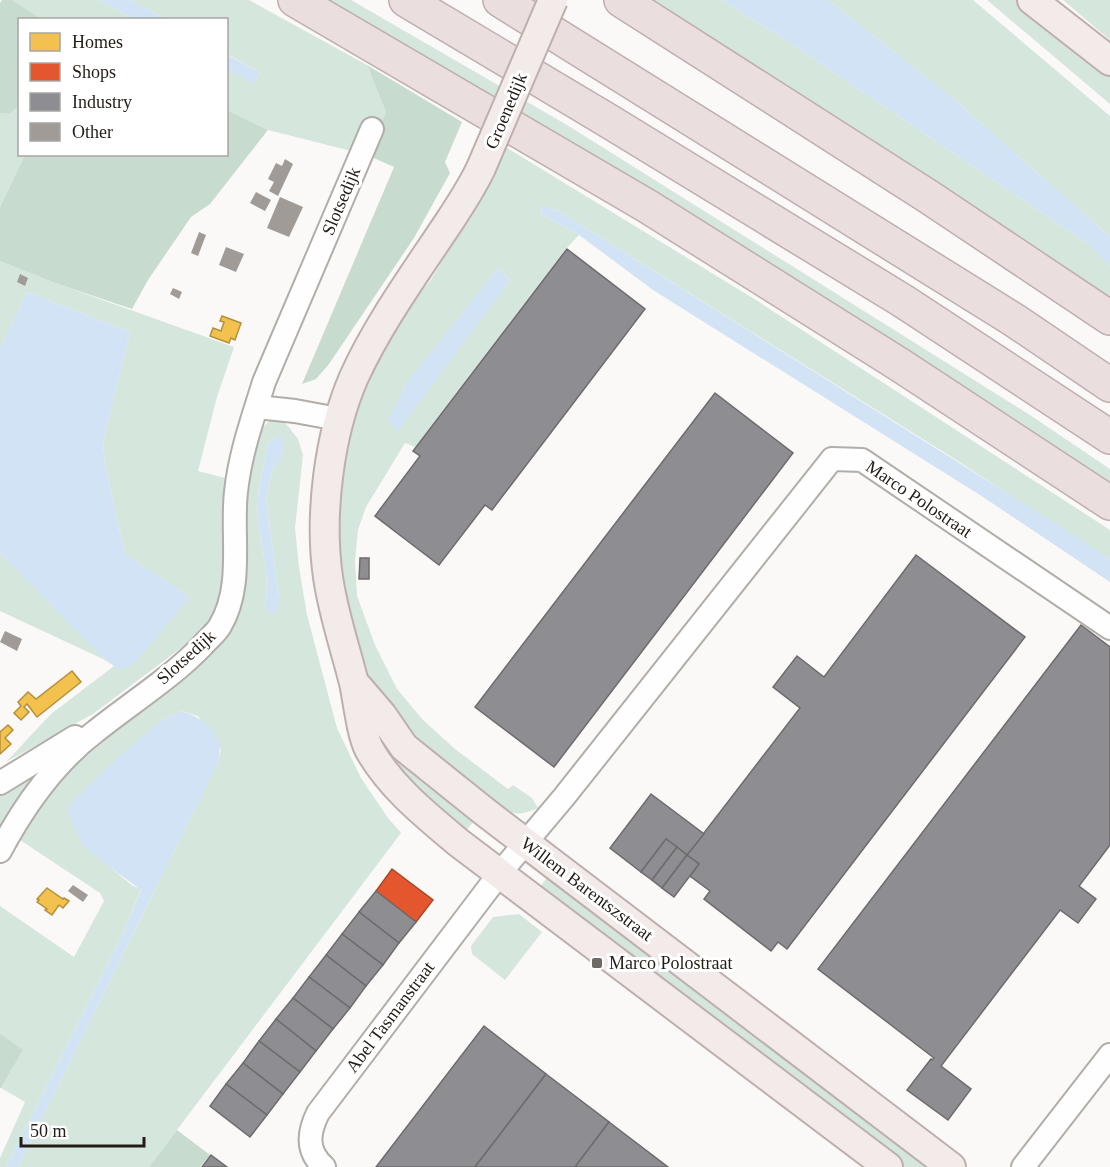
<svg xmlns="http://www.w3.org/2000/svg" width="1110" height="1167" font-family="Georgia,serif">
  <rect width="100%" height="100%" fill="#fbf9f7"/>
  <g fill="#d5e6dc" fill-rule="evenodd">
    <polygon points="12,0 99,0 135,19 42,19"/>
    <polygon points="131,0 249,0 367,65 386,112 367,155 268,130 227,110 227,69 254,83 260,73 227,54 226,20 165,19"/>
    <polygon points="323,0 351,0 567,125 1030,415 1110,469 1110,487"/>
    <polygon points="652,0 721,0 783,38 1091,246 1110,266 1110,297"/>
    <polygon points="828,0 973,0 1110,116 1110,237 949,95"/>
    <polygon points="987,0 1018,0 1110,69 1110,104"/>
    <polygon points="1063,0 1110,0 1110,40"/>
    <polygon points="19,106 20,154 25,155 0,207 0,113 9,114"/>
    <path d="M504 146 756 300 1110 530V560L953 458 608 242 558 211 542 206 541 214 579 235 566 249 415 447 405 443 366 507 358 530 355 561 357 596 375 645 397 689 423 720 455 749 508 789 513 785 532 798 538 808C525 814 518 815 504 811L434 760 369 687 340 586 336 522 344 430 359 387 412 302 430 281 464 226ZM498 268 510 280 407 418 389 421 405 385Z"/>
    <polygon points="0,261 55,283 234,347 217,397 198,471 225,478 224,512 227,563 217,612 193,639 93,714 6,762 51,714 114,666 120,670 190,597 125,554 105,465 103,442 130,332 27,292 0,348"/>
    <path d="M276 415 288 426 298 439 303 455 295 528 299 567 307 615 337 728 361 778 388 818 401 833 149 1167H18L218 762 221 750 198 716 181 711 159 722 73 801 82 844 133 886 141 889 125 929 6 1167H0V1158L25 1102 1 1088 23 1050 0 1033V906L74 957 104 901 100 893 14 836 44 787 215 642 255 443 262 428ZM282 436 280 441 284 446 280 460 273 467 266 499 279 597 264 608C272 579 261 549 258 520 256 493 263 467 269 441Z"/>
    <polygon points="0,553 105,660 0,611"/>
    <polygon points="72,743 0,837 0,790"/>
    <polygon points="398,754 479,815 461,837 391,763"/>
    <polygon points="552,870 940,1167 896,1167 536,893"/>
    <polygon points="519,914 542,932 505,980 472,954 471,946 493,917"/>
  </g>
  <g fill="#c8dbcf">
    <polygon points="2,0 12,0 42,19 20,20 19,106 9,114 0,113 0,3"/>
    <polygon points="367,65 462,122 445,162 450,173 414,238 329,364 316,379 302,384 394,167 367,155 386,112"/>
    <polygon points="227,110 268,130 210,204 191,217 148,280 132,309 55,283 0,261 0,207 25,155 226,154"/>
    <polygon points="0,1033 23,1050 1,1088 0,1088"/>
    <polygon points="177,1130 210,1155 200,1167 149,1167"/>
  </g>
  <g fill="#d2e3f5">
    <polygon points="99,0 131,0 165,19 135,19"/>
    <polygon points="721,0 828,0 949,95 1110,237 1110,266 1091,246 783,38"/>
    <polygon points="226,54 260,73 254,84 227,69"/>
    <polygon points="542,206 558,211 608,242 1083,541 1110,560 1110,582 983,497 653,290 579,235 541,214"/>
    <polygon points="498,268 510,280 398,431 388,421 405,385"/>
    <polygon points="27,292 130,332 103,442 105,465 125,554 190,597 133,665 120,670 105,660 0,553 0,348"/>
    <path d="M278 435 283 436 281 441 284 446 280 460 273 467 266 499 279 597 278 610 273 613 264 608C272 579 261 549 258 520 256 493 263 467 269 441L277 438Z"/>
    <path d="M181 711C205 718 226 735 218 762L18 1167H6L125 929 141 890 99 859 82 844 67 811 73 801 110 765 159 722Z"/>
  </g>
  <g fill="#f2c14e" stroke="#b4903d" stroke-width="1.5">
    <polygon points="222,316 241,323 235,340 231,338 229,343 210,336 213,328 221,331 224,322 220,321"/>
    <polygon points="72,671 81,682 37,717 27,704 24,707 29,712 21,720 14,713 21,706 18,702 28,692 36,699"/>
    <polygon points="8,725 13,730 5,738 11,744 0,754 0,732"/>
    <polygon points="47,888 63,899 64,898 69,901 63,908 59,905 52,915 45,910 47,909 37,902 39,900 37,899"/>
  </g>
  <polygon fill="#e4572e" stroke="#aa4627" stroke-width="1.5" points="392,869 433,900 416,922 376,891"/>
  <g fill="#8d8d92" stroke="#6e6b6d" stroke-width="1.5">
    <polygon points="567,249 645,309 492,510 485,505 439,565 375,516 420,456 413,451"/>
    <polygon points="715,393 793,453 554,767 475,707"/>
    <polygon points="916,555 1025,637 787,949 778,942 771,951 704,899 710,891 690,876 699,864 687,855 800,708 773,687 797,656 824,677"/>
    <polygon points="360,558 369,558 369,579 359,579"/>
    <polygon points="1081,625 1110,647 1110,845 1079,886 1096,899 1078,923 1060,910 941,1066 971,1089 948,1120 907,1090 931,1059 932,1060 934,1058 818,969"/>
    <polygon points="651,794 704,834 687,855 666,839 641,872 610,848"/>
    <polygon points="666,839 677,847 652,880 641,872"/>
    <polygon points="677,847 687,855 662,888 652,880"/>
    <polygon points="687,855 699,864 674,897 662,888"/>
    <polygon points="376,891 416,922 399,943 359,912"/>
    <polygon points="359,912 399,943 383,965 342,934"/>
    <polygon points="342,934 383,965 366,986 326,955"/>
    <polygon points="326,955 366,986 350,1008 309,977"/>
    <polygon points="309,977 350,1008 333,1029 293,998"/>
    <polygon points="293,998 333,1029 316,1051 276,1019"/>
    <polygon points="276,1019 316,1051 300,1072 259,1041"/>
    <polygon points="484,1026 546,1074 475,1167 376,1167"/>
    <polygon points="259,1041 300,1072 283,1094 243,1063"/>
    <polygon points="243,1063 283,1094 267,1115 226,1084"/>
    <polygon points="546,1074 609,1122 575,1167 475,1167"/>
    <polygon points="226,1084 267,1115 250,1137 210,1106"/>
    <polygon points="609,1122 668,1167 575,1167"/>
    <polygon points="211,1155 227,1167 202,1167"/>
  </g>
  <g fill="#a09b96">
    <polygon points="285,159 293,164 278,196 269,191 274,182 268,179 276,163 282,166"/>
    <polygon points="256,192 271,200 265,211 250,203"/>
    <polygon points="280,197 303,207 289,237 267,228"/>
    <polygon points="199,232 206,235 198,256 191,253"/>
    <polygon points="226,247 244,254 236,272 219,265"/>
    <polygon points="20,274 28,278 25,286 17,282"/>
    <polygon points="173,288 182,292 179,299 170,294"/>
    <polygon points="5,631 22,639 17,651 0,642"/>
    <polygon points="73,885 88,895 83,902 68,891"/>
  </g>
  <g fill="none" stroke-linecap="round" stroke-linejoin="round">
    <g stroke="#b1ada9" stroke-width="26">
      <g id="minor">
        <polyline points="257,407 295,411 338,419"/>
        <polyline points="0,783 75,737"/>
        <path d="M0 851C24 806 55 762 96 731 131 703 171 678 202 646 208 639 216 633 220 626 244 586 231 535 236 492 240 453 253 418 264 382L372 129"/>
        <path d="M324 1167C306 1151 308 1133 318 1113L500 873 564 797 832 459 862 460 1110 628"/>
        <polyline points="1023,1167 1110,1055"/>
      </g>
    </g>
    <g stroke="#beafad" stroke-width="32">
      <g id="major">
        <polyline points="1032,0 1110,61"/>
        <path d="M481 168C472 187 462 202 451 219 418 269 379 322 354 377 329 434 319 515 328 577 333 613 345 647 354 683 358 701 361 733 369 749 390 787 427 816 459 843L888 1167"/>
        <polyline points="358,687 382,715 404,747 485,812 951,1167"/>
      </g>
    </g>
    <g stroke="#beafad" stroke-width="36">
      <g id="highway">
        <polyline points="295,0 647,206 900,365 1110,503"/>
        <polyline points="406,0 607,120 903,301 1110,437"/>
        <polyline points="500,0 1014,320 1110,385"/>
        <polyline points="621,0 929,197 1110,318"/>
      </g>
    </g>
    <use href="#minor" stroke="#fefefe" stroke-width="22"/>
    <use href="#major" stroke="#f2ebea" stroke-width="28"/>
    <use href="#highway" stroke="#ebdede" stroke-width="33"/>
    <g stroke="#beafad" stroke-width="32" stroke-linecap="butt">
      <polyline id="major-bridge" points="481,168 553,0"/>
    </g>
    <use href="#major-bridge" stroke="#f2ebea" stroke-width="28"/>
  </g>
  <rect fill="#6f6a65" stroke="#fff" stroke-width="2" x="591" y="957" width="12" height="12" rx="3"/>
  <g text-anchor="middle" stroke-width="6" stroke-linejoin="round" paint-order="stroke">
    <g font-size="18" fill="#241d16" stroke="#fff">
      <text transform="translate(506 111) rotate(-67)" y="6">Groenedijk</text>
      <text transform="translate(341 201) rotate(-67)" y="6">Slotsedijk</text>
      <text transform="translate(919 499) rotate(34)" y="6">Marco Polostraat</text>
      <text transform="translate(186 657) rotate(-42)" y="6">Slotsedijk</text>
      <text transform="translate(587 889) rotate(37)" y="6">Willem Barentszstraat</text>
      <text transform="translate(390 1017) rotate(-53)" y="6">Abel Tasmanstraat</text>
    </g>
    <g font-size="18" fill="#241d16" stroke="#fff" text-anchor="start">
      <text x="609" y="969">Marco Polostraat</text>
    </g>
  </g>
  <rect x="18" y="18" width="210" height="138" fill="#ffffff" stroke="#a7a5a2" stroke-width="1.5"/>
  <rect x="30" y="33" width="30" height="18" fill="#f2c14e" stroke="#a7a5a2" stroke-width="1.5"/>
  <text x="72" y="48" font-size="18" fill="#241d16">Homes</text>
  <rect x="30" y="63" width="30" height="18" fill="#e4572e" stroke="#a7a5a2" stroke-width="1.5"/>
  <text x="72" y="78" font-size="18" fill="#241d16">Shops</text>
  <rect x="30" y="93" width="30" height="18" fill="#8d8d92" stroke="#a7a5a2" stroke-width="1.5"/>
  <text x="72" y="108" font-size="18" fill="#241d16">Industry</text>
  <rect x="30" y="123" width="30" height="18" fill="#a09b96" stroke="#a7a5a2" stroke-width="1.5"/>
  <text x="72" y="138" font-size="18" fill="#241d16">Other</text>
  <path d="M21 1137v9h123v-9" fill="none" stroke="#241d16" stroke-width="3"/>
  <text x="30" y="1137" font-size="18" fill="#241d16" stroke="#ffffff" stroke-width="4.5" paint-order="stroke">50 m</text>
</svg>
